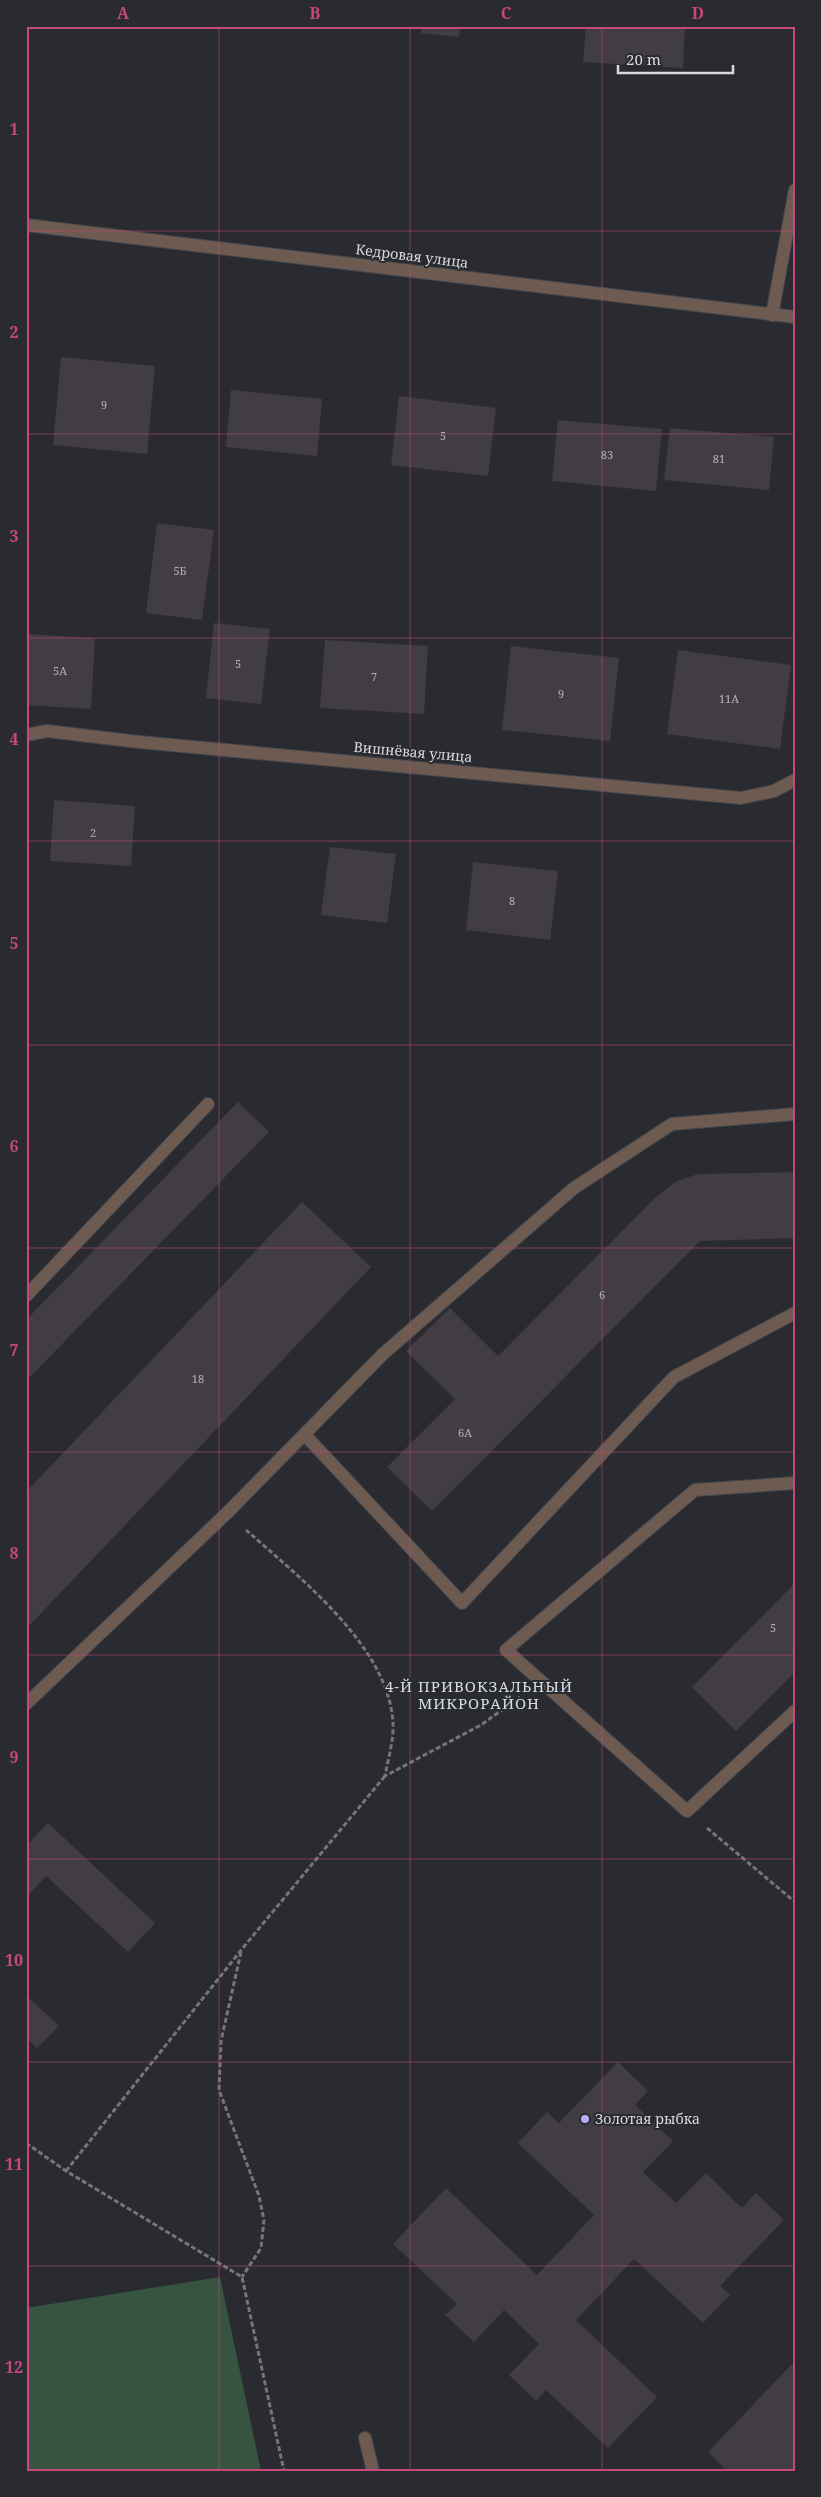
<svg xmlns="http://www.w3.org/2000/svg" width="821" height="2497" font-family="'Noto Serif',serif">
  <rect width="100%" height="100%" fill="#292b31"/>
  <polygon fill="#375441" points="220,2277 261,2471 26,2471 26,2308"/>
  <g fill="#423d42">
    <polygon points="422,26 460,26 459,37 421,33"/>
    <polygon points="586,26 685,26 683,68 583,62"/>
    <polygon points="61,357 155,366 147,454 53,445"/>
    <polygon points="231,390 322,399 317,456 226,447"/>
    <polygon points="399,396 496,408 488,476 391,465"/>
    <polygon points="558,420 662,429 656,491 552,481"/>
    <polygon points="670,428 774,437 769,490 664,480"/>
    <polygon points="157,523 214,530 202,620 146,613"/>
    <polygon points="214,623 270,629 261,704 206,698"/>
    <polygon points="26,634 95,638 91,709 26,705"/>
    <polygon points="325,640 428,646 424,714 320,708"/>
    <polygon points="511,646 619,658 610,741 502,730"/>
    <polygon points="678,650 791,665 780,749 667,734"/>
    <polygon points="54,800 135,806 131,866 50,861"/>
    <polygon points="330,847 396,854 387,923 321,915"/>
    <polygon points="473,862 558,871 550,940 466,930"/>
    <polygon points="238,1102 269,1132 26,1381 26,1320"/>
    <polygon points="795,1172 795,1238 700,1241 432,1511 387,1467 455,1399 406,1351 450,1308 498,1356 656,1197 675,1182 698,1174"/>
    <polygon points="302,1202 371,1267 26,1629 26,1492"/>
    <polygon points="795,1583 795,1672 736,1731 692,1687"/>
    <polygon points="48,1823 155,1923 128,1952 46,1876 26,1897 26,1846"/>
    <polygon points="26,1995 59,2026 37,2048 26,2038"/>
    <polygon points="618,2062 648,2091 635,2105 673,2141 643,2172 676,2203 706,2173 742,2208 756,2193 784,2220 720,2286 730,2295 703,2323 634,2259 576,2320 657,2397 608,2448 546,2390 536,2401 509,2375 539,2344 504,2310 474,2342 445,2315 457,2304 393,2244 446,2188 537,2275 594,2215 518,2143 547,2112 559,2123"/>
    <polygon points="792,2364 795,2366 795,2471 727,2471 708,2452"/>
  </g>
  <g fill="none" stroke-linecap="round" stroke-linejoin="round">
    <g stroke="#45474d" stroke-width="14">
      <g id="minor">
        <polyline points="26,225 795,317"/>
        <polyline points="772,315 795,190"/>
        <polyline points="26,735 47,731 139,742 741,798 774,791 795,780"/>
        <polyline points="26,1296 208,1104"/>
        <polyline points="305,1435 462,1603 674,1377 795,1313"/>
        <polyline points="795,1483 695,1490 506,1650 687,1811 795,1711"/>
        <polyline points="26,1704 227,1513 383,1354 574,1188 672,1124 795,1114"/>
        <polyline points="365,2438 373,2471"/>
      </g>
    </g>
    <g stroke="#74767b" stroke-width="3" stroke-dasharray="5 2.5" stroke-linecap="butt">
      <path d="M246 1530C299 1577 389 1647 393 1723 394 1740 388 1759 385 1776L481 1725 520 1697"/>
      <polyline points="707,1828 795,1902"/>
      <polyline points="241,1952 221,2041 219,2090 259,2196 264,2220 261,2248 242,2277"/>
      <polyline points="26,2143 66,2171 242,2277 284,2471"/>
      <polyline points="66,2171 242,1949 385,1776"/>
    </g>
    <use href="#minor" stroke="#6d5a51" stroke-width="12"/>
  </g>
  <path fill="none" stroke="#c8487c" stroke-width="1" stroke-opacity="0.55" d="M219 26V2471M410 26V2471M602 26V2471M26 231H795M26 434H795M26 638H795M26 841H795M26 1045H795M26 1248H795M26 1452H795M26 1655H795M26 1859H795M26 2062H795M26 2266H795"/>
  <circle fill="#b9abf7" stroke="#292b31" stroke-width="2" cx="585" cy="2119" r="5"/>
  <g text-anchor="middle" stroke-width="4" stroke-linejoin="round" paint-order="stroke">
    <g font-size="11" fill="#b2b2b6">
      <text x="104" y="409">9</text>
      <text x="443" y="440">5</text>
      <text x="607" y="459">83</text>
      <text x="719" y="463">81</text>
      <text x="180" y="575">5Б</text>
      <text x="238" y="668">5</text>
      <text x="60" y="675">5А</text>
      <text x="374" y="681">7</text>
      <text x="561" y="698">9</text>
      <text x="729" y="703">11А</text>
      <text x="93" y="837">2</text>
      <text x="512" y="905">8</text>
      <text x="602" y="1299">6</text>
      <text x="198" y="1383">18</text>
      <text x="465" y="1437">6А</text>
      <text x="773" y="1632">5</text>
    </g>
    <g font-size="14" fill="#d8d9dd" stroke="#292b31">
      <text transform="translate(412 256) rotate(7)" y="5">Кедровая улица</text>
      <text transform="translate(413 752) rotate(5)" y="5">Вишнёвая улица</text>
    </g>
    <g font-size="14" fill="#d8d9dd" stroke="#292b31" text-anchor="start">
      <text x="595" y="2124">Золотая рыбка</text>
    </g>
    <g font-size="15" letter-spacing="1" fill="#d7dae2" stroke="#292b31">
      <text x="479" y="1692">4-Й ПРИВОКЗАЛЬНЫЙ<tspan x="479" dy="17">МИКРОРАЙОН</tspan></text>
    </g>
  </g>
  <rect width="821" height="2497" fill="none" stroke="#292b31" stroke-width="55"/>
  <path d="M618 65v8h115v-8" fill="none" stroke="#d8d9dd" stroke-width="2.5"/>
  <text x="626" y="65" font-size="15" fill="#d8d9dd" stroke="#292b31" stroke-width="4" paint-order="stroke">20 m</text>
  <rect x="28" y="28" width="766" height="2442" fill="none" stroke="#c8487c" stroke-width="2"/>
  <g font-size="16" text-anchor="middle" font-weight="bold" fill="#c8487c">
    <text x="123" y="19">A</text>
    <text x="315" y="19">B</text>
    <text x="506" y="19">C</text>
    <text x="698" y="19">D</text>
    <text x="14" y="135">1</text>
    <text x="14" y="338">2</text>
    <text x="14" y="542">3</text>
    <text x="14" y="745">4</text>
    <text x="14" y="949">5</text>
    <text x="14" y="1152">6</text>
    <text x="14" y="1356">7</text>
    <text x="14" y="1559">8</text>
    <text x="14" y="1763">9</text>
    <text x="14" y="1966">10</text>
    <text x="14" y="2170">11</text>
    <text x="14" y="2373">12</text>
  </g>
</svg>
